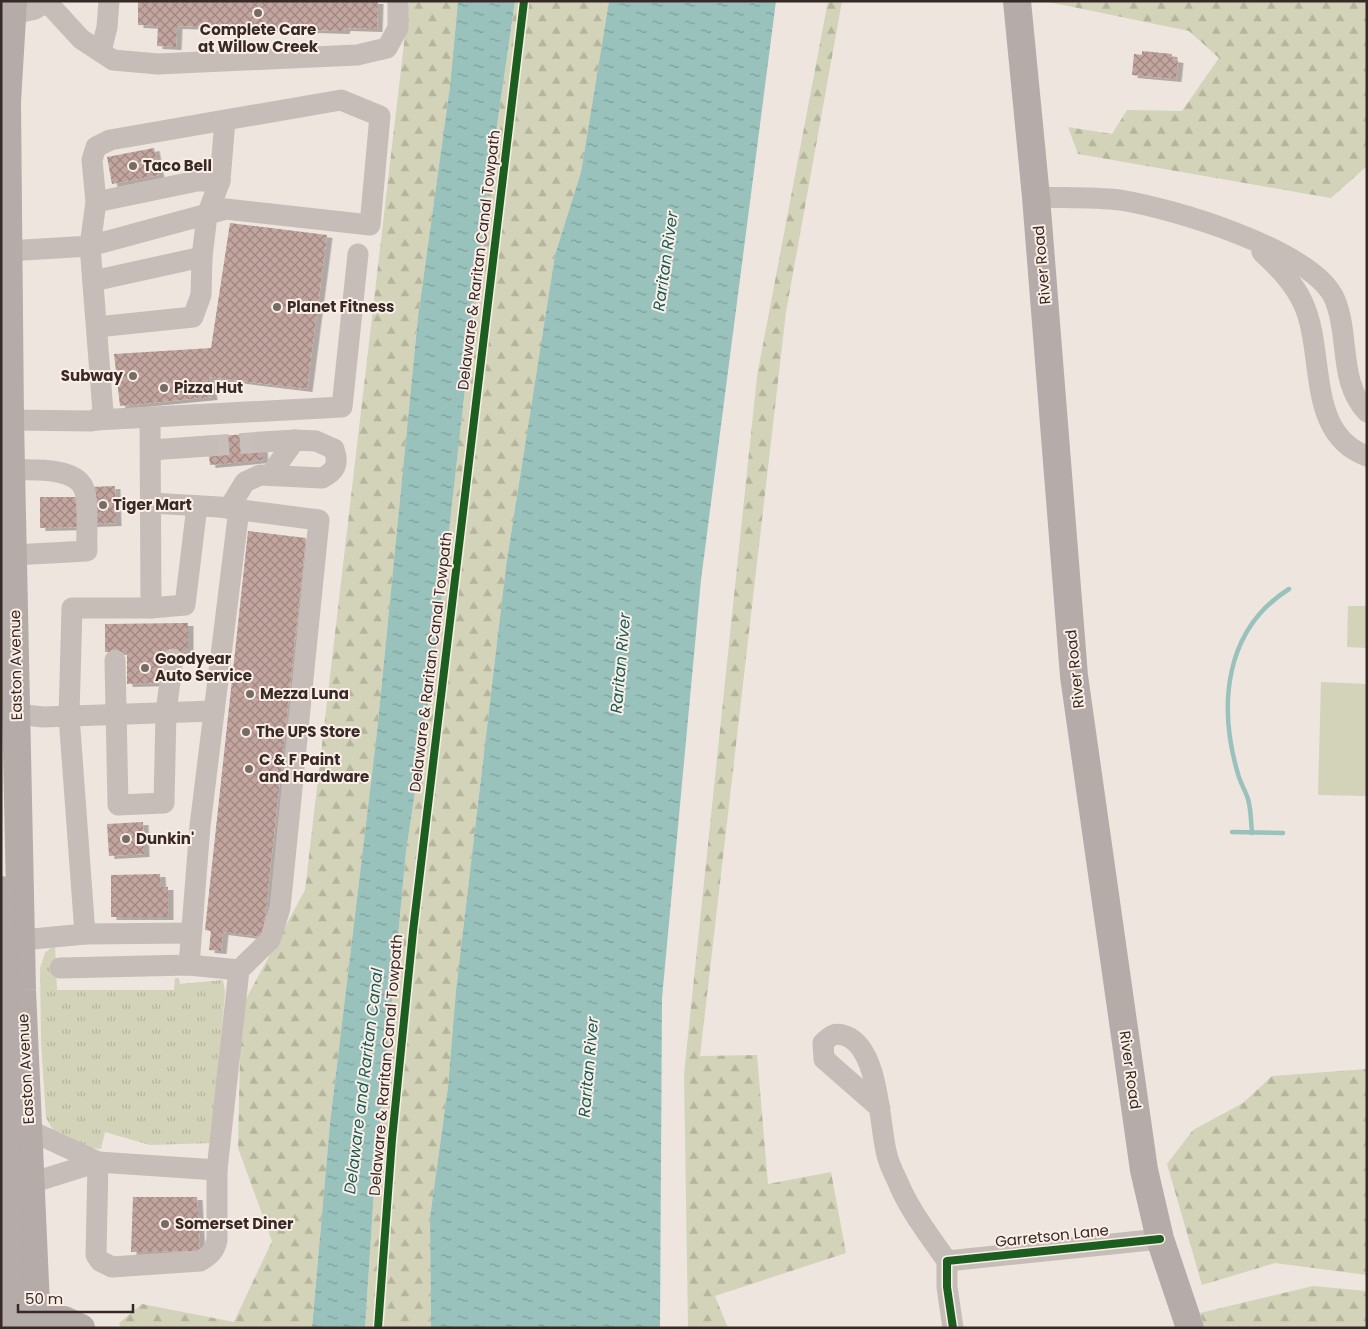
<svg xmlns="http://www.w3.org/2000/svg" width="1368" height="1329" font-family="Poppins,sans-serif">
  <defs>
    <pattern id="grass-tufts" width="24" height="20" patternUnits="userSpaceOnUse" patternTransform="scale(1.25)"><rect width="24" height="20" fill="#d2d3b8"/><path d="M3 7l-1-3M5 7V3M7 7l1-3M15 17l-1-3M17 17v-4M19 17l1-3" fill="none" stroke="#b5b59e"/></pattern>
    <pattern id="forest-firs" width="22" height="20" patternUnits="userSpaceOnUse" patternTransform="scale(1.25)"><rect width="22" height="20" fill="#d2d3b8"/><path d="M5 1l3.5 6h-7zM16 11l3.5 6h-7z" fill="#b5b59e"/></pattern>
    <pattern id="water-ripples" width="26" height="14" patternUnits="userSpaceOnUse" patternTransform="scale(1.25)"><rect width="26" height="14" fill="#9ac2bc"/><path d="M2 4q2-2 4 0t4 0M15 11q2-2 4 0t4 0" fill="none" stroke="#7e9e99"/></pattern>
    <pattern id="building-cross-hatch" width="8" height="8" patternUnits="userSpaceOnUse" patternTransform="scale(1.25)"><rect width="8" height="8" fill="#c3a59f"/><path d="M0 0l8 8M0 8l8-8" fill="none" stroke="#9f8681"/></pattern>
    <filter id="shadow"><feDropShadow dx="5.5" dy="3" stdDeviation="0" flood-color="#0004"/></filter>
  </defs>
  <rect width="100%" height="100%" fill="#eee5df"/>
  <polygon fill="url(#grass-tufts)" points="55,944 57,990 174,990 175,978 179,978 180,984 223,980 225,992 212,1143 150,1145 105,1132 101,1149 90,1148 55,1133 46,1118 41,1042 40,968 45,953"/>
  <g fill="url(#forest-firs)">
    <polygon points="409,1 458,1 450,86 418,317 377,732 330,1123 312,1328 121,1328 119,1323 142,1304 234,1322 272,1241 238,1148 241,1008 305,890"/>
    <polygon points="515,1 609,1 581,172 555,255 506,566 456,990 448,1087 430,1217 431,1328 365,1328 374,1191 406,852 435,656 486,202"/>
    <polygon points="828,1 842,1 786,312 700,1056 757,1055 768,1184 831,1172 846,1253 715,1296 728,1328 688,1328 684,1074 757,376"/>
    <polygon points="1044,1 1367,1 1367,166 1331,198 1078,154 1068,127 1112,134 1127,110 1182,111 1219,58 1189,31"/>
    <polygon points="1367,1069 1367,1275 1275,1263 1202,1285 1167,1164 1193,1130 1243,1103 1272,1076"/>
    <polygon points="1313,1286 1367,1291 1367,1328 1205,1328 1200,1313"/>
  </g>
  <g fill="#d2d3b8">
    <polygon points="1348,606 1367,606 1367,648 1347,647"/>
    <polygon points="1321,682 1367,684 1367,796 1318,795"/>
  </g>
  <g fill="url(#water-ripples)">
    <polygon points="458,1 515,1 486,202 435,656 406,852 374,1191 365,1328 312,1328 330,1123 377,732 418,317 450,86"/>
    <polygon points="609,1 776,1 701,580 662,998 660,1328 431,1328 430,1217 448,1087 456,990 506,566 555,255 581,172"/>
  </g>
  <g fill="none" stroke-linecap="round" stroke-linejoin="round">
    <g stroke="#9ac2bc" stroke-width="4.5">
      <polyline points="1232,832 1283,833"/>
      <path d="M1252 833C1251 822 1251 809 1248 799 1245 790 1240 782 1238 774 1218 706 1224 630 1289 589"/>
    </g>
  </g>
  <g fill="url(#building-cross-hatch)" filter="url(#shadow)">
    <polygon points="138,1 378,1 377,29 345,28 344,31 177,26 176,47 157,46 158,26 138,25"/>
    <polygon points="1142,51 1172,54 1172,59 1178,60 1176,79 1132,75 1134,54 1142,55"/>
    <polygon points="154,148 159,175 112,184 107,157"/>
    <polygon points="230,223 327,235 307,389 209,377 212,397 120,406 114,354 211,348"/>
    <polygon points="261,433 263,460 210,465 207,437"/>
    <polygon points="115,486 116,523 91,524 90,487"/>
    <polygon points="40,497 81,497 82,527 40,528"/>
    <polygon points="248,531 306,538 263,937 223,932 221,951 209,950 211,931 205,930"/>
    <polygon points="188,623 188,651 164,651 164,683 127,684 127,652 105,652 105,624"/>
    <polygon points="143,822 144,854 109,856 107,824"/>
    <polygon points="160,874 161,887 168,887 168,917 111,917 111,875"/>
    <polygon points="133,1197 197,1197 200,1251 131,1252"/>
  </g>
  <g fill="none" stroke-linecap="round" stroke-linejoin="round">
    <polyline stroke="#c9bfba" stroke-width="21" stroke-dasharray="21 11" stroke-linecap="butt" points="208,446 262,442"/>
    <g stroke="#c7bdb8" stroke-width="21">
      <polyline points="47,2 81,39 113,60 158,64 357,55 387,48 398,28 398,1"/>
      <polyline points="13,14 35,9 49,1"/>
      <polyline points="101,51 107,27 109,1"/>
      <path d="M1036 197C1064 198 1093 197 1120 200 1171 208 1315 250 1335 300 1350 336 1338 382 1367 412"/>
      <polyline points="96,202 197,181 220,181"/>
      <polyline points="1,249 8,251 90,246 226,209 370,225 380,116 341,100 110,140 96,147 92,160 96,202 90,246 103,412 96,420 91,421 10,420"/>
      <path d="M1262 252C1278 267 1294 283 1303 303 1326 352 1305 434 1367 456"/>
      <polyline points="93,281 202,257"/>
      <polyline points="97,327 193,317 201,295 202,257 207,215 220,181 225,120"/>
      <polyline points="150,417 151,608"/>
      <polyline points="96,420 342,407 358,254"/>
      <polyline points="262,442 295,440"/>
      <polyline points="151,450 208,446"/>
      <path d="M11 470C32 470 79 466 85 492 89 510 86 533 87 551L14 555"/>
      <path d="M229 508 245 482 260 475 322 478C336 471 339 464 334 449L316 441 295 440 270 475"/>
      <polyline points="115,660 118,805 164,803 166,712 173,659"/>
      <polyline points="17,714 43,717 214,711"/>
      <polyline points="85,934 69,716 72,608 151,608 185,605 197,506"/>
      <polyline points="22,940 85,934 191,933"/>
      <polyline points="189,965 200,826 239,509"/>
      <polyline points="60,968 189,965 239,970 270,940 280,908 319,520 219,507 151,503"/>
      <path d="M880 1108 824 1059 823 1043C831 1035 835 1032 846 1036 880 1049 879 1126 887 1155 889 1164 893 1172 897 1180 909 1210 929 1235 947 1261"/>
      <polyline points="29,1130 98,1162 217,1170 239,970"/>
      <path d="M98 1162 96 1255 100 1261 112 1267 200 1261C209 1256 215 1251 217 1240V1170"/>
      <polyline points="31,1183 98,1162"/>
      <polyline points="947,1261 1160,1239"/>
      <polyline points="947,1261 947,1287 953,1328"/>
    </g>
    <g stroke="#b5aba8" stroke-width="28">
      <polyline points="13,1 7,102 10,420 22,990 37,1328"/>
      <polyline points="1017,1 1036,197 1074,676 1144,1170 1160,1239 1190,1328"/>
      <polyline points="1,890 11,1328"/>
      <polyline points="36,1320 64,1320 81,1328"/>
    </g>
    <g stroke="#fbeee6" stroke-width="11">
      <g id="cycleway">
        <polyline points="378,1328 392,1139 413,931 524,1"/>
        <polyline points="953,1328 947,1287 947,1261 1160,1239"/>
      </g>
    </g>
    <use href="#cycleway" stroke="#1b5e20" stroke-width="8"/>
  </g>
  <g fill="#776b67" stroke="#fbeee6" stroke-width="2">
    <circle cx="258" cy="13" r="5"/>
    <circle cx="133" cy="166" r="5"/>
    <circle cx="277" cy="307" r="5"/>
    <circle cx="133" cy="376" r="5"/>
    <circle cx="164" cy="388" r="5"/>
    <circle cx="103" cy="505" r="5"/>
    <circle cx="145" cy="668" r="5"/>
    <circle cx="250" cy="694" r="5"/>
    <circle cx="246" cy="732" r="5"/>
    <circle cx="249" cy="769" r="5"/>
    <circle cx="126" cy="839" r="5"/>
    <circle cx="165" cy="1224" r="5"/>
  </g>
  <g text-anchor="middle" stroke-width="4" stroke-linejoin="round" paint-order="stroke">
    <g font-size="15" font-weight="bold" fill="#372926" stroke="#fbeee6" text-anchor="start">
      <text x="258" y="35" text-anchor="middle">Complete Care<tspan x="258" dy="17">at Willow Creek</tspan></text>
      <text x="143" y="171">Taco Bell</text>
      <text x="287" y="312">Planet Fitness</text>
      <text x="123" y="381" text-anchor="end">Subway</text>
      <text x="174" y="393">Pizza Hut</text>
      <text x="113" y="510">Tiger Mart</text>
      <text x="155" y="664">Goodyear<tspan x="155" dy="17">Auto Service</tspan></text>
      <text x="260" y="699">Mezza Luna</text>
      <text x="256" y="737">The UPS Store</text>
      <text x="259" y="765">C &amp; F Paint<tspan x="259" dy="17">and Hardware</tspan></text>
      <text x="136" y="844">Dunkin'</text>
      <text x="175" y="1229">Somerset Diner</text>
    </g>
    <g font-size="15" fill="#372926" stroke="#fbeee6">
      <text transform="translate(479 260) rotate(-83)" y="5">Delaware &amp; Raritan Canal Towpath</text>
      <text transform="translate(1042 265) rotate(-95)" y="5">River Road</text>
      <text transform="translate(431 662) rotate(-83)" y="5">Delaware &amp; Raritan Canal Towpath</text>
      <text transform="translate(16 665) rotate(-91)" y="5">Easton Avenue</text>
      <text transform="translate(1075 669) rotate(-96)" y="5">River Road</text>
      <text transform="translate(386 1065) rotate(-85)" y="5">Delaware &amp; Raritan Canal Towpath</text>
      <text transform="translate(26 1069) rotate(-93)" y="5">Easton Avenue</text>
      <text transform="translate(1130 1070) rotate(82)" y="5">River Road</text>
      <text transform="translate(1052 1236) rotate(-6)" y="5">Garretson Lane</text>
    </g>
    <g font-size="16" font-style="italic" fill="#185c58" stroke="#fbeee6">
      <text transform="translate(665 261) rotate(-82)" y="6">Raritan River</text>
      <text transform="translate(620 663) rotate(-85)" y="6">Raritan River</text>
      <text transform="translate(588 1067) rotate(-85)" y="6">Raritan River</text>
      <text transform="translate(363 1081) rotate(-83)" y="6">Delaware and Raritan Canal</text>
    </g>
  </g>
  <rect width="1368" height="1329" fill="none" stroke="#372926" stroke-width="5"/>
  <path d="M18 1304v8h115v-8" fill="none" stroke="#372926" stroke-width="2.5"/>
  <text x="25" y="1304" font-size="15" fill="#372926" stroke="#fbeee6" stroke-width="4" paint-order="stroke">50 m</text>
</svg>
